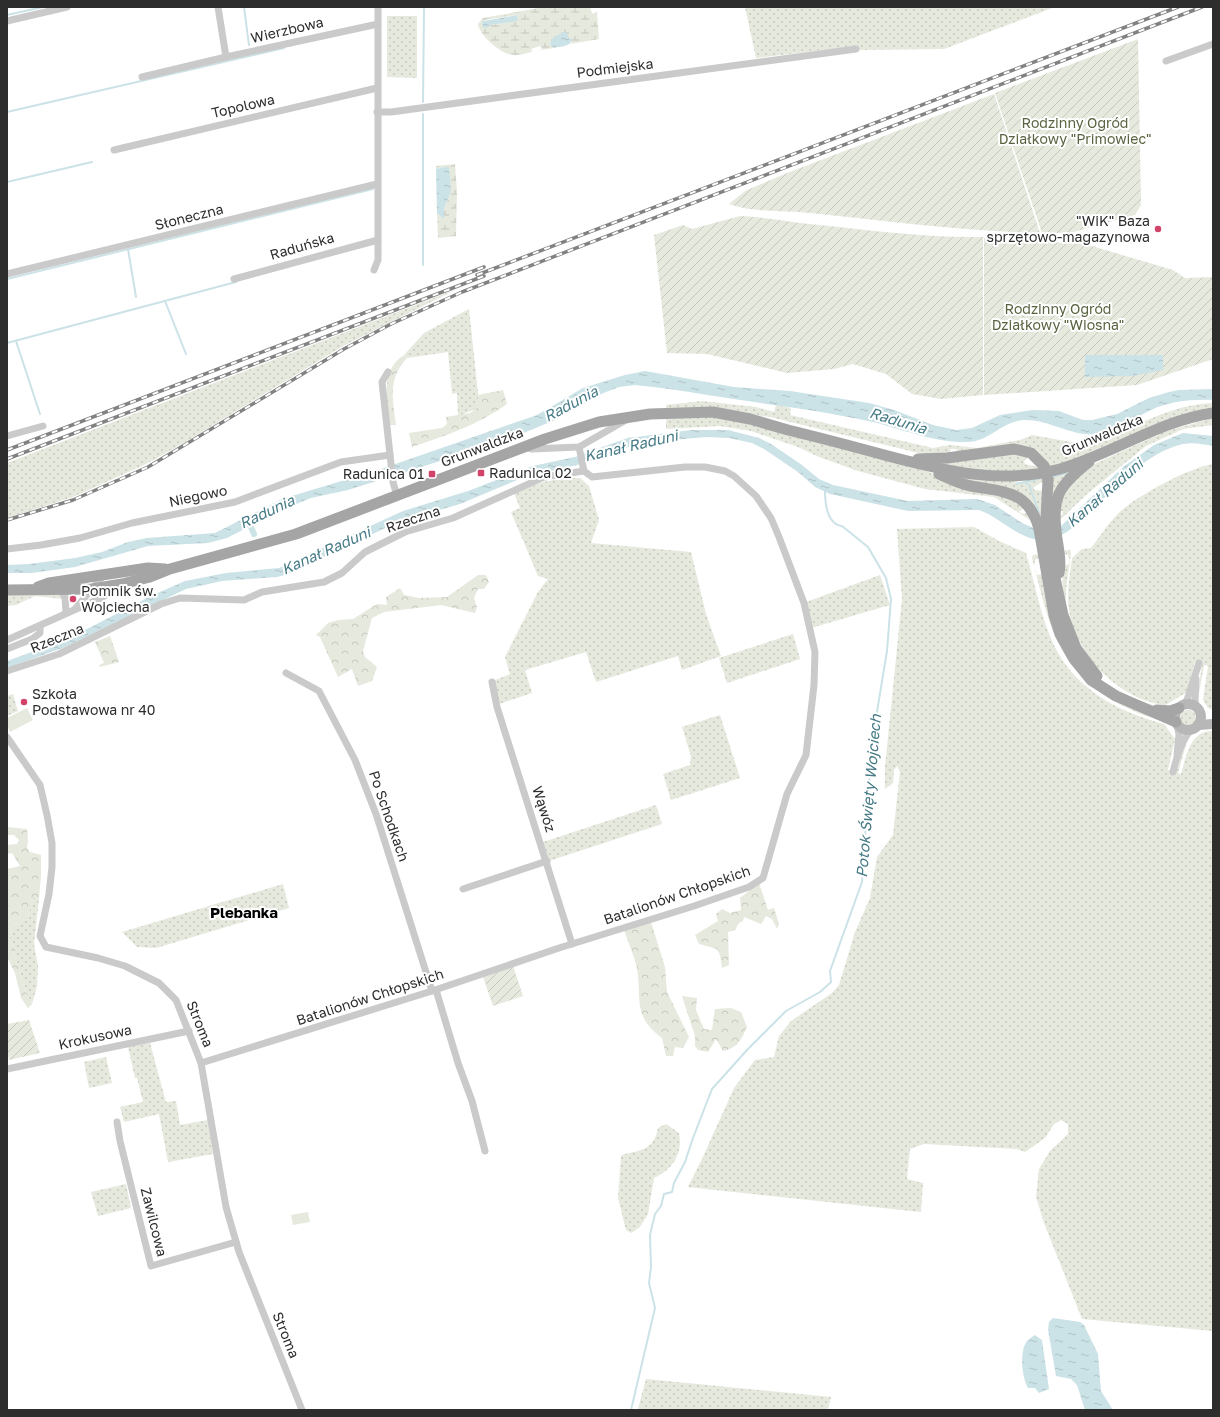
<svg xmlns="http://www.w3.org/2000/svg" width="1220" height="1417" font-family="'Golos Text',sans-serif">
  <defs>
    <pattern id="grass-dots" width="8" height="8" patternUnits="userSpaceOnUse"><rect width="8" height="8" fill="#e6e9dd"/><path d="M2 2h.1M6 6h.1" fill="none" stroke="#c6c8be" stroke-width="1.8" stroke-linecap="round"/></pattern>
    <pattern id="forest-crowns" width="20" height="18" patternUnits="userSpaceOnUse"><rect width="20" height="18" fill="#e6e9dd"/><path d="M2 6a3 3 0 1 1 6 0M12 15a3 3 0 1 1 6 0" fill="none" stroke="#c6c8be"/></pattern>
    <pattern id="wetland-marsh" width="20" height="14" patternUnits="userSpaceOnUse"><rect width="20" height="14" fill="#e6e9dd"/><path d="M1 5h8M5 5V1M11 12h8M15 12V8" fill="none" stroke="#c6c8be"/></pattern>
    <pattern id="garden-furrows" width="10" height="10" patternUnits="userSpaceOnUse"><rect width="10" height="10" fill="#e6e9dd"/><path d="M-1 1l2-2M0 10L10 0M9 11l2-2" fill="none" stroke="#c6c8be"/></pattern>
    <pattern id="water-ripples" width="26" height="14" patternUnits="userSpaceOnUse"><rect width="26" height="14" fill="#cbe2e7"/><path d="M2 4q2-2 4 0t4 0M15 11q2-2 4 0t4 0" fill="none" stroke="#afc2c6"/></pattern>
  </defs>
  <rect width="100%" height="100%" fill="#fff"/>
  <g fill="url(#grass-dots)" fill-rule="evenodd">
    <polygon points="745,7 1055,7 944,49 858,50 857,46 756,58"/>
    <polygon points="387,16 417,16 417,78 387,77"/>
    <polygon points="457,289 343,346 182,444 146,464 73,497 7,518 7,463"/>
    <polygon points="469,309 479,402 476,409 458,416 457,393 452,394 448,352 407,358 404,355 424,333"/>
    <path d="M702 401 756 407 774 412 776 405 791 408 790 415 933 448 950 445 977 448 1020 440 1032 435 1082 444 1086 436H1092V439L1097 440C1138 427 1168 405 1213 403V409C1196 413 1179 416 1163 422 1140 431 1119 443 1097 452 1048 474 988 482 937 462L1003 453 1018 452 1028 456 1024 462 1025 464 1038 467 1048 465C1029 433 988 448 958 453L956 449H950L951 455H927L770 417 710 410H666V405Z"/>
    <path d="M688 415 733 418 777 428 823 444 924 470 964 487 1001 493 1015 499 1024 507 1019 512 1023 514 1027 513 1032 520H1039C1019 471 975 496 944 472L978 478 1015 479 1018 481 1013 483 1025 482 1028 478 1078 467C1076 469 1072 472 1069 475 1057 486 1050 502 1052 518L1062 515 1063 511H1058L1061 496 1068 484 1088 467 1164 432 1213 418V425L1183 429 1146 446 1087 494 1063 517 1047 524 1030 520 994 497 925 489 858 471 819 457 798 447 751 431 720 426 666 429V416ZM1052 479 1049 518 1044 519V491L1034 490V487L1044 481Z"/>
    <path d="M1213 464V710L1208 708 1203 700 1208 666 1204 665 1199 693 1198 694 1202 664 1195 662 1187 692 1166 705C1120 701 1076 655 1069 610 1066 593 1070 575 1072 558L1082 549 1091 548C1102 534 1112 517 1127 506 1147 491 1189 468 1213 464Z"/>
    <polygon points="565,478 580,478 589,486 599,520 591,543 691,552 706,614 721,656 682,670 678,656 596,682 586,652 525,670 532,693 499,704 493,681 510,674 505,657 538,592 548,579 538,576 511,512 520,508 514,493 543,482"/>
    <path d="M974 527 999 541 1026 553C1034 580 1039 609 1050 636 1069 686 1115 711 1164 724L1175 739 1168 770 1176 772 1185 743 1186 745 1178 773 1181 774C1186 757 1190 730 1213 731V1331L1082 1319 1044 1223 1036 1197 1039 1169 1050 1151 1068 1134V1124L1061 1120 1054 1124 1045 1138 1025 1152 1017 1149 924 1144 910 1149 907 1179 923 1183 921 1212 688 1187 702 1159 734 1088 755 1060 774 1057 779 1036 791 1021 832 993 839 985 855 932 870 898 877 857 893 835 900 772 897 766 894 770 893 783 885 789V767L902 599 897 529Z"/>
    <path d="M1070 550 1071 553C1069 570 1065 588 1066 605 1070 642 1097 675 1127 695 1135 700 1161 707 1163 709 1141 706 1126 697 1110 682 1072 649 1060 614 1063 565H1068L1070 560 1068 555 1063 553 1057 554V569L1054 554 1049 555 1057 607 1063 629 1077 657 1093 678C1059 656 1052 592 1047 556L1040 557 1035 560 1034 566 1037 575 1044 574C1054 639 1067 679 1131 708 1137 711 1159 716 1161 719 1147 718 1131 710 1119 704 1055 669 1049 622 1032 558L1033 555Z"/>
    <polygon points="880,575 890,605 811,628 806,602"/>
    <polygon points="7,595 59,595 63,599 35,596 16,605 7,606"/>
    <polygon points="793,634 800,659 727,683 719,658"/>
    <polygon points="13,694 18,711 7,716 7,696"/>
    <circle cx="1188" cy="718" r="8"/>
    <polygon points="720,715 740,778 671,800 663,774 690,765 691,756 682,727"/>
    <polygon points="656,805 662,824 549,861 543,842"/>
    <polygon points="283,884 289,908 156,948 137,947 122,932"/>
    <path d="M33 897 39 899 34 944 38 966 37 986 32 1004 25 990 13 951 14 947C4 932 14 924 28 919Z"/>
    <polygon points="150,1043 166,1102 176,1101 180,1125 208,1120 213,1154 168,1162 159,1114 124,1122 120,1107 143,1102 137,1078 135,1078 128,1047"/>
    <polygon points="106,1057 112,1083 89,1088 84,1062"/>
    <path d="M666 1124 679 1133C683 1154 673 1169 654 1178L648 1214 640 1227 631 1233 626 1230 618 1198 621 1157 622 1155C641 1150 654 1150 658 1128Z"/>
    <polygon points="126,1184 131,1208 98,1216 91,1192"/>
    <polygon points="646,1379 831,1397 828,1410 638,1409"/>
  </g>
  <g fill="url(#forest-crowns)">
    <path d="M404 355 407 358C387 380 393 398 396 425H390C387 402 380 370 404 355Z"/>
    <path d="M503 390 507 404C478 425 445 436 412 447L409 433 442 428 447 424 446 417 470 413 476 409 479 402 478 395Z"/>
    <polygon points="478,575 486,575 489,582 484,589 478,589 474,598 477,607 475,613 441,605 384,612 372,618 363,651 365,657 377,667 372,681 358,686 352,669 338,677 320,637 316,635 328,623 338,620 353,619 377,604 387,605 386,597 400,588 404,595 419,598 447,597"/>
    <polygon points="110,636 119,662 100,667 99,665 104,663 95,642"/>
    <path d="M7 827 27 829 28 840 27 848 30 852 41 855V876L39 899 33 898 28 919C14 924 4 932 14 947L13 951 25 990 32 1004 28 1008 21 998 15 973 7 957V869L20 866 12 853 7 854V845L17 844 19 840 14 835H7Z"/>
    <polygon points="759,883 768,910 774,908 779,924 777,929 772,919 766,916 761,924 744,917 743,921 739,923 735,930 728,932 729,965 722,968 720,955 717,949 699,944 695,935 718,921 716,914 722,909 730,913 741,910 740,898"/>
    <path d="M651 922 665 967 667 992 689 1037 683 1048 675 1047 673 1056H666L662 1038C632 1016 642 999 637 968 634 955 628 942 624 930Z"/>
    <path d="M682 996 697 998 696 1010 704 1029 712 1030 715 1009 731 1008 741 1012 747 1027C741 1040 738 1048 723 1051L716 1039 708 1052 698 1050 695 1046V1036Z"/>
  </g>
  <g fill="url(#wetland-marsh)" fill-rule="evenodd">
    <path d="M544 7H590L592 14 597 12 599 39 570 44 572 42 563 32 550 44 554 48 540 50 542 48 540 46 531 49 532 52C526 53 519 56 513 55 501 54 480 36 478 24L483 18ZM517 15 518 21 490 25 484 20Z"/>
    <polygon points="455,164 457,192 456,236 438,238 437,213 444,219 444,208 451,192 444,167 436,169 436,166"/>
  </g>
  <g fill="#e6e9dd">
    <polygon points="27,708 33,720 10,732 7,725 7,718"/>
    <polygon points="308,1212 310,1222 293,1225 291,1215"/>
  </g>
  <g fill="url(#garden-furrows)">
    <polygon points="1138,39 1141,205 1135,215 1070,233 1042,233 995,93"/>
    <path d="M994 94 1040 233C963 231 887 221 810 213 784 210 754 213 729 204L745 191 787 173Z"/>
    <path d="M740 216C760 217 780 220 800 223 861 229 922 238 983 237V395L941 399 912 394 886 374 853 364 834 369 787 373 707 354 667 353 654 235 683 225 692 229Z"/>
    <polygon points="984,238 1085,244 1173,270 1185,278 1213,277 1213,359 1137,385 984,395"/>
    <polygon points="513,966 523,996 493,1006 483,977"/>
    <polygon points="29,1020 40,1053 9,1060 7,1051 7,1024"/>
  </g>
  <g fill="url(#water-ripples)">
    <polygon points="517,15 518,21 490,25 486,28 483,27 482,22 484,21"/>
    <path d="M563 32 567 33 569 38 572 39C571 47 561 46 554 48L550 44 552 39Z"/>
    <polygon points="444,167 449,167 451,192 444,208 444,219 437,213 436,169"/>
    <polygon points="1085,355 1163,355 1163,370 1132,376 1085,377"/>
    <path d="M645 371 734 387 790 391 869 403 894 410 933 425 956 430 972 428 1000 415 1033 410 1059 411 1083 420H1092L1117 414 1149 398 1169 392 1179 390 1213 389V400C1192 399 1170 401 1151 410 1136 417 1122 429 1105 433 1074 440 1052 419 1023 420 1002 422 988 442 968 442 933 443 901 428 868 421 823 411 779 406 734 399 701 394 668 388 635 385L619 387 601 394 555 420 507 440 348 490 311 498 277 512 227 538 208 543 148 546 75 567 32 573H7V565L29 564 75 558 102 552 128 542 147 538 215 533 282 499 381 469 508 425 537 415 583 388 625 375Z"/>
    <path d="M691 430H728L759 438 771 444 802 465 819 479 833 485 908 501 977 499 995 505 1022 523 1038 530 1059 528 1123 467 1154 445 1183 433 1213 436V446C1203 444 1193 442 1183 444 1145 453 1115 488 1088 514 1073 527 1062 540 1042 540 1019 540 1000 517 979 510L908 511 830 494 815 487 798 472 764 449 752 443 729 438 706 437 673 440 631 446 585 463 583 454 628 438Z"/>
    <polygon points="579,456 581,464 522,478 460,504 396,523 288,574 277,577 222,581 186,589 65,647 7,668 7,661 40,649 89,628 151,596 185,581 226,573 279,568 403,511 468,491 533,466"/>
    <polygon points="1053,1318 1080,1322 1084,1325 1098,1354 1101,1391 1113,1410 1085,1410 1077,1385 1071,1379 1056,1376 1048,1330 1049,1322"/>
    <path d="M1035 1335 1042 1340 1049 1389 1039 1393 1035 1388H1028C1022 1377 1019 1352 1027 1341 1029 1339 1032 1337 1035 1335Z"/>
  </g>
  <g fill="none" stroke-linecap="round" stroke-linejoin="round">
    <g stroke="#cbe2e7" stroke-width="2">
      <polyline points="244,7 249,45"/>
      <polyline points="7,15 43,7"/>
      <polyline points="423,102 424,7"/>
      <polyline points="7,112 284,48"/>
      <polyline points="7,182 92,162"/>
      <polyline points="128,249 136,297"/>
      <polyline points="423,265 423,114"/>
      <polyline points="7,279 373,189"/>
      <polyline points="165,301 186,354"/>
      <polyline points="16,341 40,414"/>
      <polyline points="7,343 236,282"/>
      <polyline points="1051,477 1067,473"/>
      <polyline points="1026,483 1029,485 1039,513"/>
      <polyline points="1016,484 1043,478"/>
      <path d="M631 1410 655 1308 649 1283 651 1267 650 1235 655 1214 661 1206 664 1194 672 1192 674 1183 685 1162 693 1138 712 1089 747 1050 786 1011 820 992 831 982 830 971 862 882 868 793 876 718 887 651 891 599 886 578 868 547 842 526C827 524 825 503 825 490"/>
    </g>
    <polyline stroke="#cbe2e7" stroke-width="6" points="248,520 254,534"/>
    <g stroke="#cacaca" stroke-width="7">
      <polyline points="218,7 226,57 378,24"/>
      <polyline points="7,21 67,7"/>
      <polyline points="1166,61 1213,44"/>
      <polyline points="142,77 226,57"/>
      <polyline points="377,112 391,112 856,49"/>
      <polyline points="114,150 377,88"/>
      <polyline points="374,270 378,260 378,7"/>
      <polyline points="7,274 377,184"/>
      <polyline points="234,279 378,240"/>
      <polyline points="388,372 382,382 393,482 397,496"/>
      <polyline points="7,436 43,426"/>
      <polyline points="524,447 532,449 579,447 626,420"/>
      <polyline points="7,549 41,545 80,538 132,523 235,502 341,462 390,455"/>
      <polyline points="60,590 65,597 66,613"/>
      <polyline points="75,609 103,576"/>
      <polyline points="7,640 101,598 119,587"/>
      <polyline points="7,649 32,639 40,633 40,626"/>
      <polyline points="7,671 59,654 161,604 180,598 244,600 262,592 324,582 342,573 365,552 405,532 453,518 544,477 584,471"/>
      <polyline points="286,673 319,691 355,760 376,814 432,991"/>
      <polyline points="1196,679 1195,701 1197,709"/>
      <polyline points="492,682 497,707 572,944"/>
      <polyline points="1182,706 1187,700 1199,663"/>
      <polyline points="7,737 40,785 47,815 52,843 52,867 49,894 40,936 46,947 98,958 125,966 159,983 176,1000 201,1063 226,1207 239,1252 302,1410"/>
      <polyline points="1177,755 1179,734 1177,725"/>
      <path d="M1173 772C1176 759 1183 737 1192 729"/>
      <polyline points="463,889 547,861"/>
      <polyline points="436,990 458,1063 472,1101 485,1151"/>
      <polyline points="201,1063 432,991 559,948 694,906 749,887 763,878 787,794 806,755 814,685 815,652 804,603 779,537 771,518 756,496 734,476 725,471 705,467 685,467 592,477 584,471 579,447"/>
      <polyline points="7,1069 189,1031"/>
      <polyline points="117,1122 120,1141 151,1266 236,1242"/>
    </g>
    <g stroke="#b7b7b7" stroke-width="10">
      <circle cx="1188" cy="717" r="13"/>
      <polyline points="1198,725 1213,724"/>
    </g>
    <g stroke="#a5a5a5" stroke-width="11">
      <polyline points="918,459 947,458 1014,449 1031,453 1044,466"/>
      <path d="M939 474C950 479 960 484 971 486 1003 492 1029 490 1039 529L1054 615 1060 634 1074 659 1091 680 1116 696 1176 722"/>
      <polyline points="1048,480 1046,519 1053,569 1063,615 1076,648 1097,676"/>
      <path d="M1059 573C1061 562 1059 551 1057 539 1051 498 1057 487 1089 462"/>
      <polyline points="38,587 49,583 148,568 165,569"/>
      <path d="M7 590 92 589 122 584 150 577 170 569 296 534 545 439 599 422 650 414 713 412 750 419 788 430C821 438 855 447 888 456 945 471 1002 485 1060 469 1113 454 1158 421 1213 413"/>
      <polyline points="1157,710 1170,711 1179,708"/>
    </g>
    <g stroke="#828282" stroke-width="3.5">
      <g id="rail">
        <polyline points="477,275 1178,7"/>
        <polyline points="7,450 484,267"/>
        <polyline points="7,459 484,276"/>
        <polyline points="7,520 73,500 148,467 344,349 391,324 462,292 1202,7"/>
      </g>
    </g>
    <use href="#rail" stroke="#fff" stroke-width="2" stroke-dasharray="6" stroke-linecap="butt"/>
    <polyline stroke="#a5a5a5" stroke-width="11" points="1044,466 1048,480"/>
  </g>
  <g fill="#d14369" stroke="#fff" stroke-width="1.5">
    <circle cx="1158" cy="229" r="4"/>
    <rect x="477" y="469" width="8" height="8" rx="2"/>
    <rect x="428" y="470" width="8" height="8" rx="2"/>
    <circle cx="73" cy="599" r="4"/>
    <circle cx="24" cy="702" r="4"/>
  </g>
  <g text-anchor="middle" stroke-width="4" stroke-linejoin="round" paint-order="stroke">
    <g font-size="14" fill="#2d2d2d" stroke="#fff">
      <text transform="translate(287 30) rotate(-13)" y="5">Wierzbowa</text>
      <text transform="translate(615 68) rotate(-7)" y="5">Podmiejska</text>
      <text transform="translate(243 106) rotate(-13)" y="5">Topolowa</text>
      <text transform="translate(189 217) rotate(-14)" y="5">Słoneczna</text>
      <text transform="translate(302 246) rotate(-16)" y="5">Raduńska</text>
      <text transform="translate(1102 435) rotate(-23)" y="5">Grunwaldzka</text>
      <text transform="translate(482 447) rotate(-21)" y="5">Grunwaldzka</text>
      <text transform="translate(198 496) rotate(-12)" y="5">Niegowo</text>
      <text transform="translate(413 519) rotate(-19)" y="5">Rzeczna</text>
      <text transform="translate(57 638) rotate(-22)" y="5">Rzeczna</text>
      <text transform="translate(544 809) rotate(72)" y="5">Wąwóz</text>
      <text transform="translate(389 816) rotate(71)" y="5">Po Schodkach</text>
      <text transform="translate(677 895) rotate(-19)" y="5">Batalionów Chłopskich</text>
      <text transform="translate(370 997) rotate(-18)" y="5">Batalionów Chłopskich</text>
      <text transform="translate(200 1024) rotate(68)" y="5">Stroma</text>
      <text transform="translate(95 1037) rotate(-12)" y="5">Krokusowa</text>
      <text transform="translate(154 1222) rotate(76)" y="5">Zawilcowa</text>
      <text transform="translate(286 1335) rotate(68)" y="5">Stroma</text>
    </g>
    <g font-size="14" fill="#586440" stroke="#fff">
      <text x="1075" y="128">Rodzinny Ogród<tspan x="1075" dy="16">Działkowy "Primowiec"</tspan></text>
      <text x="1058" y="314">Rodzinny Ogród<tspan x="1058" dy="16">Działkowy "Wiosna"</tspan></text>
    </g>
    <g font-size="14" fill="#2d2d2d" stroke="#fff" text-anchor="start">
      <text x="1150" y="226" text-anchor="end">"WiK" Baza<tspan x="1150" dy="16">sprzętowo-magazynowa</tspan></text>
      <text x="489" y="478">Radunica 02</text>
      <text x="424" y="479" text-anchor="end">Radunica 01</text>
      <text x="81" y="596">Pomnik św.<tspan x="81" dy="16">Wojciecha</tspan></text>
      <text x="32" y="699">Szkoła<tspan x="32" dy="16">Podstawowa nr 40</tspan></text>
    </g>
    <g font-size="15" font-style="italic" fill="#457a86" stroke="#fff">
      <text transform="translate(571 404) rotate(-28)" y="5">Radunia</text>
      <text transform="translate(898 421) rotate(17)" y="5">Radunia</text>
      <text transform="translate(631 446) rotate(-13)" y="5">Kanał Raduni</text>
      <text transform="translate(1105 493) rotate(-41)" y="5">Kanał Raduni</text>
      <text transform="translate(267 512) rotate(-25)" y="5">Radunia</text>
      <text transform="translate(326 551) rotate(-24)" y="5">Kanał Raduni</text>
      <text transform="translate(869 796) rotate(-85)" y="5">Potok Święty Wojciech</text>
    </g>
    <g font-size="15" font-weight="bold" fill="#000" stroke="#fff">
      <text x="244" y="918">Plebanka</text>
    </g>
  </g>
  <rect width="1220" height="1417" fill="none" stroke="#2d2d2d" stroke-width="16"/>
</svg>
